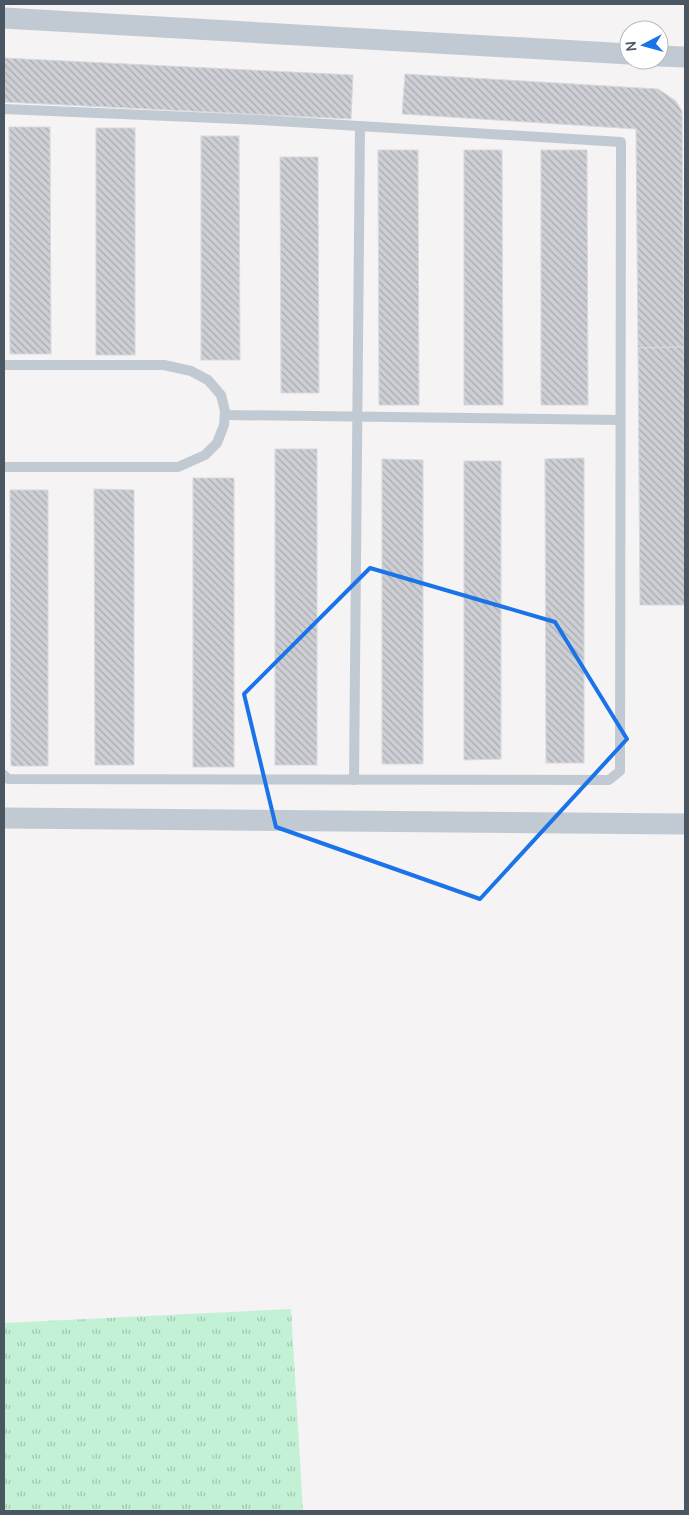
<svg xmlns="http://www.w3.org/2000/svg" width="689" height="1515" font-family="Manrope,sans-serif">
  <defs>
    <pattern id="park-tufts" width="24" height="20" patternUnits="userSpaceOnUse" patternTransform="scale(1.25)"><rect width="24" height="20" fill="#c3f1d5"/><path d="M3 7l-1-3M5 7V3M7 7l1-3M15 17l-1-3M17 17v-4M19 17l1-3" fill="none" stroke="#a0c6b0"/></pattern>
    <pattern id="building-back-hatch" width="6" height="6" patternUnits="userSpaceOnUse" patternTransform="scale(1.25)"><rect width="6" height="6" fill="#cdcfd5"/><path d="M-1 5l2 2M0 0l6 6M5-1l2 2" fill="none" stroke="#a8abb0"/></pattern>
  </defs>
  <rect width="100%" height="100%" fill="#f5f3f3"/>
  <polygon fill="url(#park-tufts)" points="291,1309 303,1511 4,1511 4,1323"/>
  <g fill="url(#building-back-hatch)" stroke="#d7d9de">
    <polygon points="4,58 353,75 351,119 4,102"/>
    <polygon points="405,74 658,89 676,101 682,111 684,347 638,348 636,129 402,114"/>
    <polygon points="9,127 50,127 51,354 10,354"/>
    <rect x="96" y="128" width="39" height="227"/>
    <polygon points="201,136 239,136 240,360 201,360"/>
    <polygon points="378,150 418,150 419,405 379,405"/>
    <polygon points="464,150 502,150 503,405 464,405"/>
    <polygon points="541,150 587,150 588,405 541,405"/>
    <polygon points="280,157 318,157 319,393 281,393"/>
    <polygon points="684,347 685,605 640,605 638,348"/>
    <rect x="275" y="449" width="42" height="316"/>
    <polygon points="584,458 584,763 546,763 545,459"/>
    <polygon points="382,459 423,460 423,764 382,764"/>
    <polygon points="464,461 501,461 501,759 464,760"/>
    <rect x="193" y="478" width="41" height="289"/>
    <polygon points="94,489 134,490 134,765 95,765"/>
    <polygon points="10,490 48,490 48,766 11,766"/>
  </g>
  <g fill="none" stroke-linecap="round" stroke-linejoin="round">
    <g stroke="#c1cad2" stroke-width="10">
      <polyline points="4,109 261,120 621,142 620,771 609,780 8,779 4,775"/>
      <polyline points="4,365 164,365 191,371 208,380 221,395 225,411 224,425 217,443 205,455 178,467 4,467"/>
      <polyline points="225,415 620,420"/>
      <polyline points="354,780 360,126"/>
    </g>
    <g stroke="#c1cad2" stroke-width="21">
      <polyline points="4,18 629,54"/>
      <polyline points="659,56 685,57"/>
      <polyline points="4,818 685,824"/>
    </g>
  </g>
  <path fill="none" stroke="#1a73e8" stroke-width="4" stroke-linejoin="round" d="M370 568 555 622 627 739 480 899 276 827 244 694Z"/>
  <rect width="689" height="1515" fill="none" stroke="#4a5661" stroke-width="10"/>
  <g transform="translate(644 45) rotate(264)"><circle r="24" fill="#ffffff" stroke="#b7bbc0"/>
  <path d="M0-4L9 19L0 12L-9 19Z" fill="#1a73e8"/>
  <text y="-8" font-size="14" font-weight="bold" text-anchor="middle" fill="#4a5661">N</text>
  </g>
</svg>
